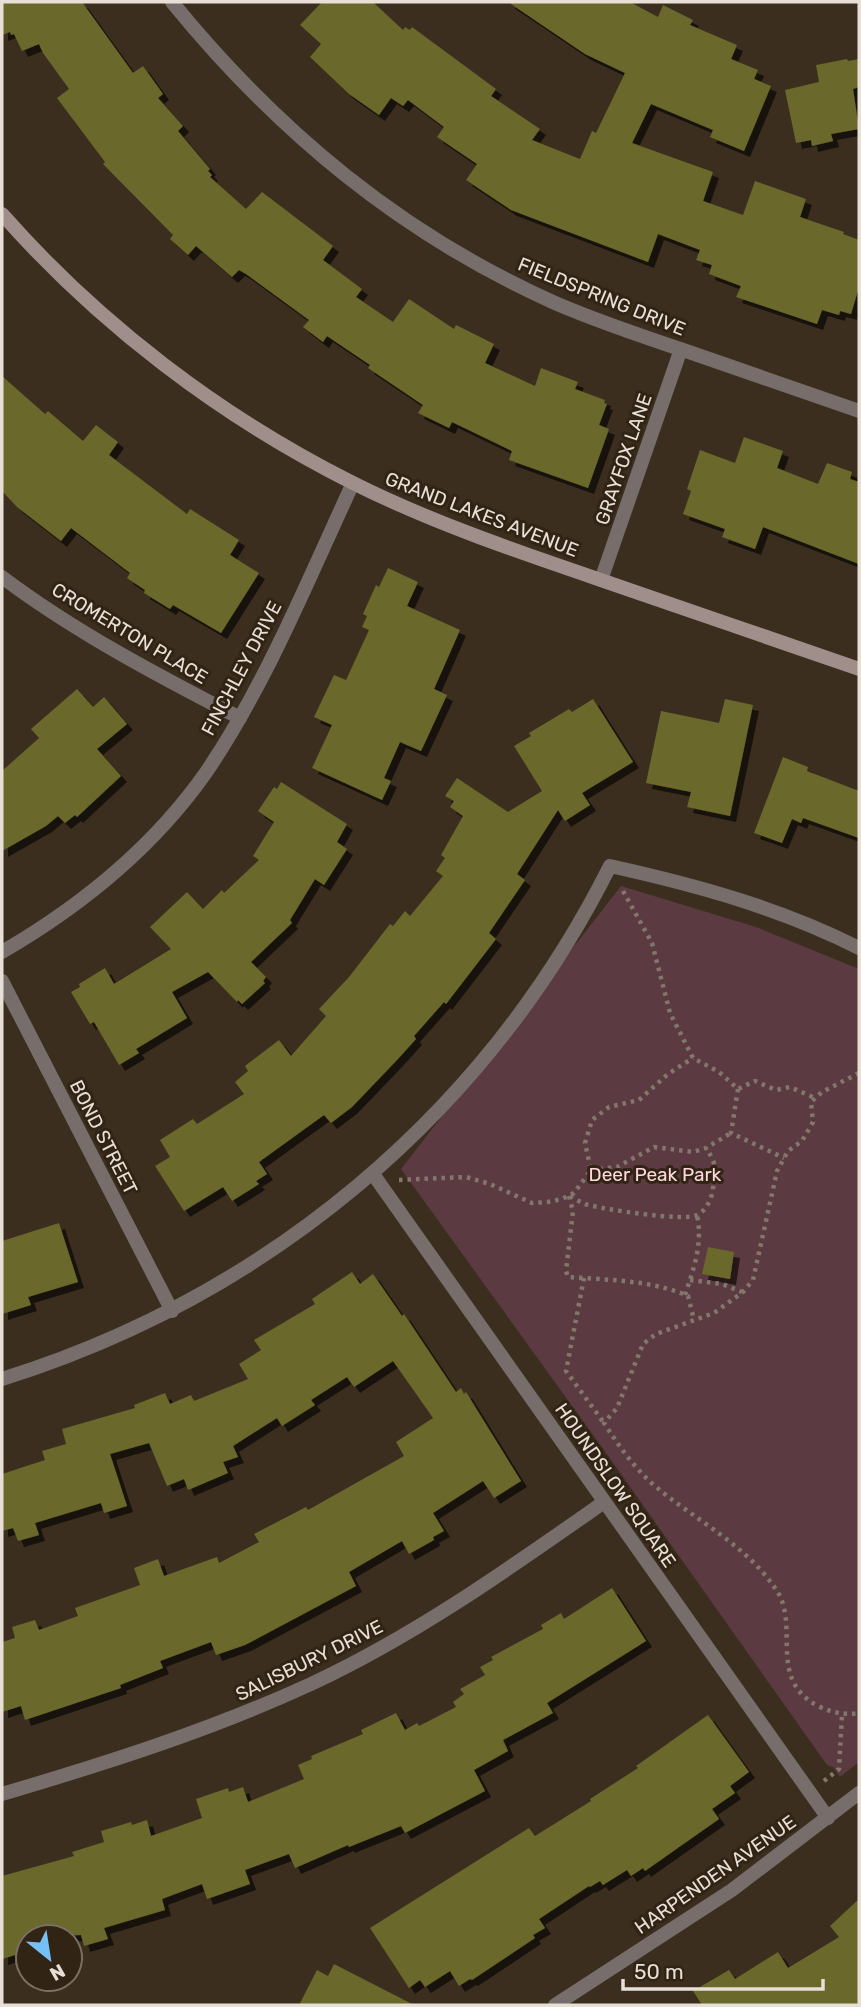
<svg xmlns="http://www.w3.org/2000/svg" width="861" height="2007" font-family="Rubik,sans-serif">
  <defs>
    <filter id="shadow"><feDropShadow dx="6" dy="6" stdDeviation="0" flood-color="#0009"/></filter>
  </defs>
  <rect width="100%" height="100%" fill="#3b2e1f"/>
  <polygon fill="#5c3a42" points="621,886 756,927 859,969 859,1762 840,1777 833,1767 827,1765 611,1460 401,1169"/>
  <g fill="#6a672b" filter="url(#shadow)">
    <polygon points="2,2 82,2 133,73 143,66 163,94 158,98 183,126 178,131 210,169 208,171 212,175 210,177 246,209 262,192 333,246 323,260 362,289 356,297 393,322 409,299 454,329 456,325 494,344 485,363 535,386 541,368 578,382 575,389 605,400 604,403 607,404 599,425 609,429 588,488 509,460 512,451 452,422 449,428 418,413 423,405 368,368 370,365 327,336 323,342 303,327 309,320 246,274 239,270 232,277 196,246 188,255 170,239 173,235 103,164 105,162 57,98 69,89 43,53 39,44 22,51 14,34 11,35 10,32 2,35"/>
    <polygon points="322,2 373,2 403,30 405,27 410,30 412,27 496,89 491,96 540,129 532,140 580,159 592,131 596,133 625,73 585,54 508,2 630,2 658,17 663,5 693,20 690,25 737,45 731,59 758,70 754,79 771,86 744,151 710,137 713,130 651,104 632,143 713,172 703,201 743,215 755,181 806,199 800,217 844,232 843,234 859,240 859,287 851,314 840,311 839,315 822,310 817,324 736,297 741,286 709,274 712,265 696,260 700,250 658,234 648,262 511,210 466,180 477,164 437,137 444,127 408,100 403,106 391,98 379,115 349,94 310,57 321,44 300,25"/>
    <polygon points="847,59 848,61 859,59 859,87 853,89 859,129 831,134 833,141 812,146 811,140 796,143 785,90 819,82 816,65"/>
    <polygon points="2,376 45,414 48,411 83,441 96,425 118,442 109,455 187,514 190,509 239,540 230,555 259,573 221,633 173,605 170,609 144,593 145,590 127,578 130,573 71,528 61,541 17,507 2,491"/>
    <polygon points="744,437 783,451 777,468 818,484 827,463 852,472 850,479 859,482 859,564 763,527 755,549 722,537 725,529 683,514 691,491 687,489 700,450 735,463"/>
    <polygon points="388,568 418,582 407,606 460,630 434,689 447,695 421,751 400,742 384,778 391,781 382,800 312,768 332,725 314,717 334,675 346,680 369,630 362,627 367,616 363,614 376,585 379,587"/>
    <polygon points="77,689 93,707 104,697 127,724 97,749 121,776 77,817 75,815 65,823 58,816 46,826 2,851 2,771 39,738 31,729"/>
    <polygon points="593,699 633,762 582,793 590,805 565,821 558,810 517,874 525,880 489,933 496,939 446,1004 444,1002 414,1036 416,1039 397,1060 352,1107 331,1123 324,1115 259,1162 267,1174 256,1181 259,1184 232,1201 223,1187 184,1211 155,1166 170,1157 160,1140 193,1119 197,1124 244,1094 235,1082 248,1071 245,1066 279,1040 291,1056 326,1016 319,1009 349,977 390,924 393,926 405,911 410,916 443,876 436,871 445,858 441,855 463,816 450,807 454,801 445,796 457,778 508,812 542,791 514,746 531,736 529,733 569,709 572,712"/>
    <polygon points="725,699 753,705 730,816 687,807 691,792 646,783 661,711 719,723"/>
    <polygon points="783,757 808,767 807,771 859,791 859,838 803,818 801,823 792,819 782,843 754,833"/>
    <polygon points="281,782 347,824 337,842 347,849 324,885 315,879 290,920 292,923 251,962 266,977 263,981 265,983 242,1004 238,1000 237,1002 208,972 172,992 187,1018 136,1049 139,1053 119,1065 94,1022 90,1024 71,992 80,987 79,984 105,968 114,984 171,949 150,927 187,892 203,909 222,890 224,893 259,860 253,856 274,822 258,811 274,787 277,789"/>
    <polygon points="59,1223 78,1282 28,1297 31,1305 2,1314 2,1241"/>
    <polygon points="708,1247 734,1252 730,1279 702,1274"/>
    <polygon points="352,1272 360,1284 373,1274 402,1316 404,1314 456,1392 461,1388 464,1394 466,1392 521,1481 494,1498 483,1481 433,1513 444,1531 433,1537 434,1540 409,1554 402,1541 349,1572 356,1586 245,1645 216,1655 211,1642 160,1661 163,1668 120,1685 121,1688 25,1720 21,1706 2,1712 2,1642 15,1638 12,1627 35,1620 39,1630 78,1616 75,1608 140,1585 134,1568 158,1559 164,1576 217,1557 219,1563 259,1542 254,1534 306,1507 308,1510 404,1456 396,1442 433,1418 393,1361 354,1387 347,1377 311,1400 315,1405 282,1426 277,1418 233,1446 238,1457 223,1462 228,1473 188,1490 184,1479 167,1486 149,1443 110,1454 127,1506 104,1513 101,1503 35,1523 39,1535 18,1541 13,1528 2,1531 2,1474 45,1460 42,1451 66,1444 62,1429 135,1408 134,1405 165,1393 170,1404 191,1395 194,1401 248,1379 239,1364 261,1350 254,1340 315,1304 312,1299"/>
    <polygon points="612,1588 646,1641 547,1703 553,1713 503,1740 508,1751 474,1770 485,1791 405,1833 401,1826 349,1847 348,1845 295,1868 289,1854 245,1870 250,1884 207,1899 202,1884 162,1899 165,1910 104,1928 108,1939 84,1946 81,1935 28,1937 28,1951 2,1959 2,1876 74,1856 72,1852 104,1842 101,1831 131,1822 132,1825 147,1820 151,1836 202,1818 196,1799 228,1788 229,1792 243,1787 248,1802 304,1779 298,1765 312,1759 311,1756 363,1734 361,1730 396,1713 405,1730 417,1723 419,1726 456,1707 453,1702 464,1694 460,1689 485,1675 480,1667 493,1660 491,1657 543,1629 541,1625 561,1613 564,1619"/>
    <polygon points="708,1715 749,1772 730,1786 735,1793 712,1809 719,1819 645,1871 643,1868 631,1876 627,1870 603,1885 600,1881 590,1887 589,1886 539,1919 545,1928 533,1935 535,1938 472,1980 470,1979 459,1986 450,1971 425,1987 420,1980 409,1988 370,1928 529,1828 535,1836 591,1801 590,1799 638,1768 636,1766"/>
    <polygon points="859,1899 859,2005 702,2005 693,1991 729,1970 735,1979 778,1952 788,1968 839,1937 830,1926"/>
    <polygon points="334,1964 414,2005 299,2005 317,1970 328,1976"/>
  </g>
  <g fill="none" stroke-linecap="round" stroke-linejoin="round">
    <g stroke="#82776b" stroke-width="4.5" stroke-dasharray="3.5 5" stroke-linecap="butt">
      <polyline points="623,891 652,943 670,1013 693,1058 719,1072 738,1089 755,1081 776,1090 790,1087 815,1098"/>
      <path d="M859 1073 822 1092 811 1102 813 1122 802 1141 788 1151 777 1171 753 1280 743 1292 714 1313 656 1334 643 1344 617 1408 604 1423C619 1446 634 1468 655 1486 695 1520 747 1545 777 1591 800 1627 767 1679 818 1706 833 1713 843 1715 859 1713"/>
      <polyline points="738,1089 731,1133 784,1158"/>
      <polyline points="591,1170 617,1167 654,1147 693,1152 706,1148 731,1133"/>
      <polyline points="399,1180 466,1177 490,1184 532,1203 548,1202 562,1199 574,1193 591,1170 585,1143 592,1120 609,1107 639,1100 668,1074 693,1058"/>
      <path d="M569 1196 573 1211 566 1271 568 1277C607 1280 652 1280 688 1296L694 1320"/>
      <path d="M570 1196C575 1199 580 1202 585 1204 601 1209 685 1222 697 1215 707 1210 712 1198 713 1188 717 1170 716 1163 706 1148"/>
      <polyline points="584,1278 566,1371 604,1423"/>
      <polyline points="690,1280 722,1284 742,1292"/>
      <path d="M685 1295C694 1268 703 1243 697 1215"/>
      <polyline points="824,1781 839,1769 842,1715"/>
    </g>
    <g stroke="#776d6a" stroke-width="14">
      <path d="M172 2C278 132 401 234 555 303 599 322 644 337 689 352 746 372 803 391 859 411"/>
      <path d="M2 577C75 632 159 676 240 718"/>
      <polyline points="601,580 681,349"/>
      <path d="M2 952C81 906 154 847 207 771 267 682 308 580 353 483"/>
      <polyline points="2,981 172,1311"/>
      <polyline points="373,1174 828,1818"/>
      <path d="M2 1379C267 1296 485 1115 610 866 696 885 780 908 859 948"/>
      <path d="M2 1794C107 1763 211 1730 311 1684 416 1635 510 1568 604 1502"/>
      <polyline points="555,2005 732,1890 859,1793"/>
    </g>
    <path stroke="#9f8e89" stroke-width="14" d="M2 214C99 324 221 417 353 483 433 523 519 552 604 581 689 610 774 640 859 669"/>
  </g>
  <g text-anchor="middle" stroke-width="6" stroke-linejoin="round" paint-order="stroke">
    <g font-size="19" fill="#e8e0d7" stroke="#312415">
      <text transform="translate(602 296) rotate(22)" y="7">FIELDSPRING DRIVE</text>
      <text transform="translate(623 459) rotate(-71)" y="7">GRAYFOX LANE</text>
      <text transform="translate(482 514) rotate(21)" y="7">GRAND LAKES AVENUE</text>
      <text transform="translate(130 633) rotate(31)" y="7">CROMERTON PLACE</text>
      <text transform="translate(241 668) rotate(-62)" y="7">FINCHLEY DRIVE</text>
      <text transform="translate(104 1137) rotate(63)" y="7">BOND STREET</text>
      <text transform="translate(616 1485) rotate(55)" y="7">HOUNDSLOW SQUARE</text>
      <text transform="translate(309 1660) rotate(-26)" y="7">SALISBURY DRIVE</text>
      <text transform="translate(715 1874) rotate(-35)" y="7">HARPENDEN AVENUE</text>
    </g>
    <g font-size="19" fill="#ffd8e0" stroke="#312415">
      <text x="655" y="1181">Deer Peak Park</text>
    </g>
  </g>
  <rect width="861" height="2007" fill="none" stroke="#e8e0d7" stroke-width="7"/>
  <g transform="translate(49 1958) rotate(150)"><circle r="33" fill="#312415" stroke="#7a6f63" stroke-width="2"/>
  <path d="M0-5L12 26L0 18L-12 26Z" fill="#75c0f6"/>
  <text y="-10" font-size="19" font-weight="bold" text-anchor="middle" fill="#e8e0d7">N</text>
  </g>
  <path d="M623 1979v10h200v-10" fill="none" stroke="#e8e0d7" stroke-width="3.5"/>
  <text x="634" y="1979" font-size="21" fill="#e8e0d7" stroke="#312415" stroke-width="5" paint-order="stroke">50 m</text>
</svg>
